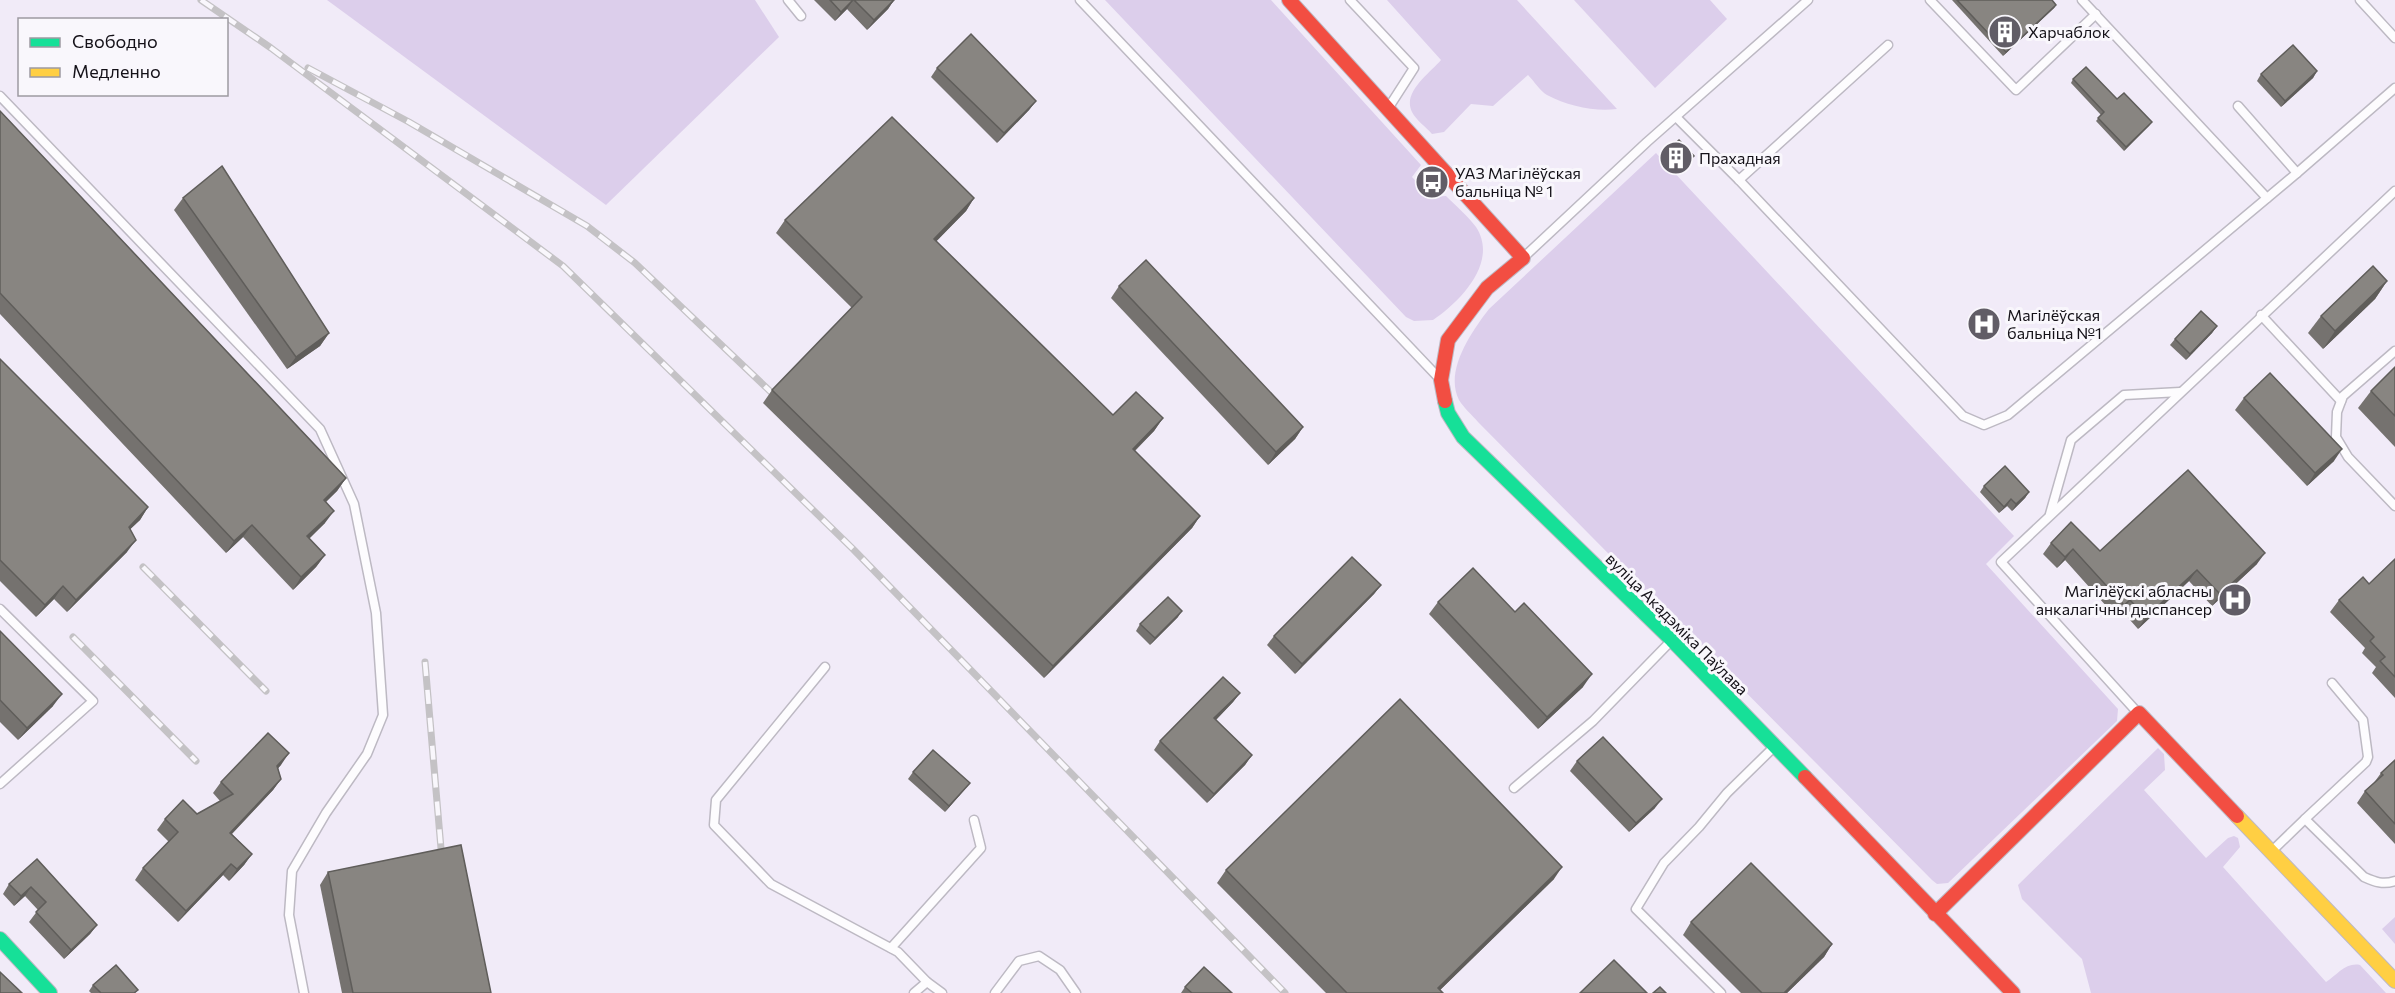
<svg xmlns="http://www.w3.org/2000/svg" width="2395" height="993" font-family="Commissioner,sans-serif">
  <rect width="100%" height="100%" fill="#f1ebf8"/>
  <g fill="#dcceeb">
    <polygon points="327,0 755,0 779,37 606,205"/>
    <path d="M1105 0H1271L1421 165 1412 177 1431 197 1446 196C1456 206 1468 216 1476 227 1499 262 1460 302 1433 320L1414 321 1406 317Z"/>
    <path d="M1387 0H1517L1617 109C1595 112 1568 106 1547 95 1540 91 1534 81 1528 75L1493 106 1471 104 1444 132 1432 134C1426 127 1416 120 1412 112 1402 92 1430 73 1441 60Z"/>
    <polygon points="1574,0 1710,0 1727,19 1655,88"/>
    <path d="M1656 153 2014 536 1986 564 2118 709 2117 721 1948 883 1937 884 1932 880 1478 422C1472 415 1464 408 1459 400 1444 371 1472 331 1489 309Z"/>
    <path d="M2158 748 2164 754 2165 770 2144 790 2206 858 2228 838 2234 836 2238 838 2240 847 2223 867 2326 982C2337 975 2346 962 2360 965L2386 993H2091L2082 959 2022 899 2018 885Z"/>
    <polygon points="2395,917 2395,944 2382,929"/>
  </g>
  <g fill="none" stroke-linecap="round" stroke-linejoin="round">
    <g stroke="#bdb9c3" stroke-width="11">
      <g id="lane">
        <polyline points="788,0 801,16"/>
        <polyline points="1080,0 1437,376"/>
        <polyline points="1350,0 1414,68 1389,107"/>
        <polyline points="1930,0 2016,90 2096,14"/>
        <polyline points="2082,0 2267,198"/>
        <polyline points="2360,0 2395,38"/>
        <polyline points="0,96 320,429 354,504 376,613 383,715 367,754 326,813 292,871 289,915 304,993"/>
        <polyline points="2238,106 2297,173"/>
        <polyline points="1676,117 1739,180 1963,416 1984,425 2008,415 2297,173 2395,88"/>
        <polyline points="1739,180 1888,45"/>
        <polyline points="1525,256 1647,142 1808,0"/>
        <polyline points="2261,315 2341,401"/>
        <polyline points="2395,351 2343,396 2337,412 2336,437 2348,457 2395,506"/>
        <polyline points="2050,514 2071,440 2124,395 2180,392"/>
        <polyline points="0,609 93,701 0,784"/>
        <polyline points="825,667 716,800 714,825 771,884 898,952 927,982 942,993"/>
        <polyline points="2138,713 2001,562 2395,191"/>
        <polyline points="1514,788 1593,721 1671,641"/>
        <polyline points="2305,819 2366,762 2368,757 2363,720 2332,683"/>
        <path d="M2274 849 2305 819 2364 877C2375 882 2383 885 2395 881"/>
        <polyline points="891,948 981,848 974,820"/>
        <polyline points="914,993 927,982"/>
        <polyline points="995,993 1019,961 1039,956 1060,970 1076,993"/>
        <polyline points="1721,993 1636,909 1664,863 1699,827 1727,793 1774,747"/>
      </g>
    </g>
    <g stroke="#bdb9c3" stroke-width="16">
      <g id="fast">
        <polyline points="1445,401 1448,413 1463,437 1672,640 1805,777"/>
        <polyline points="0,939 50,993"/>
      </g>
    </g>
    <g stroke="#bdb9c3" stroke-width="16">
      <polyline id="slow" points="2237,816 2395,981"/>
    </g>
    <g stroke="#bdb9c3" stroke-width="16">
      <g id="jam">
        <polyline points="1289,0 1523,258 1487,288 1448,340 1441,380 1445,401"/>
        <polyline points="1805,777 2013,993"/>
        <polyline points="1935,914 2139,713 2237,816"/>
      </g>
    </g>
    <use href="#lane" stroke="#fdfcfe" stroke-width="8"/>
    <use href="#fast" stroke="#16e098" stroke-width="14"/>
    <use href="#slow" stroke="#ffcf43" stroke-width="14"/>
    <use href="#jam" stroke="#f24e42" stroke-width="14"/>
    <g stroke="#c4c2c5" stroke-width="7">
      <g id="rail">
        <polyline points="201,0 271,48 563,266 853,549 1285,993"/>
        <polyline points="308,68 409,122 587,226 635,263 772,393"/>
        <polyline points="143,567 266,691"/>
        <polyline points="73,637 196,761"/>
        <polyline points="425,662 442,860"/>
      </g>
    </g>
    <use href="#rail" stroke="#f9f7fc" stroke-width="4.5" stroke-dasharray="14" stroke-linecap="butt"/>
  </g>
  <g fill="#75726f">
    <polygon points="814,0 894,0 888,9 867,30 847,9 835,21"/>
    <polygon points="1952,0 2052,0 2056,5 2054,8 2003,56"/>
    <polygon points="937,68 1036,101 1029,110 997,143 931,77"/>
    <polygon points="2317,71 2313,78 2281,107 2257,81 2261,74"/>
    <polygon points="2073,79 2117,99 2152,122 2124,151 2096,121 2101,115 2071,83"/>
    <polygon points="0,111 346,478 337,491 326,502 325,523 309,539 325,555 316,567 293,590 243,537 226,553 0,314"/>
    <polygon points="1664,153 1694,156 1677,173 1661,156"/>
    <polygon points="183,198 329,333 320,346 287,369 174,210"/>
    <polygon points="974,198 966,211 936,241 1113,415 1163,418 1154,431 1135,451 1200,516 1192,528 1044,678 763,403 772,390 852,308 776,233 785,220"/>
    <polygon points="2387,281 2375,299 2323,349 2308,333 2321,316"/>
    <polygon points="1119,286 1303,427 1295,439 1268,465 1111,298"/>
    <polygon points="2217,326 2212,333 2186,360 2170,345 2175,339"/>
    <polygon points="0,359 148,507 140,520 130,529 127,552 67,612 54,599 36,617 0,581"/>
    <polygon points="2395,367 2395,447 2358,408 2371,391"/>
    <polygon points="2244,398 2334,461 2307,486 2235,410"/>
    <polygon points="1984,486 2029,492 2025,498 2012,511 2007,506 1999,513 1980,492"/>
    <polygon points="2051,543 2100,551 2257,564 2212,606 2189,581 2138,629 2122,611 2116,617 2065,560 2057,568 2043,554"/>
    <polygon points="2395,559 2395,698 2372,673 2376,667 2362,653 2365,648 2330,612 2339,600 2369,584"/>
    <polygon points="1381,585 1374,594 1295,674 1267,645 1274,636"/>
    <polygon points="1438,602 1583,687 1538,729 1429,614"/>
    <polygon points="1178,617 1150,645 1136,631 1140,624"/>
    <polygon points="0,631 53,706 18,740 0,722"/>
    <polygon points="1240,693 1233,702 1216,720 1252,755 1245,765 1207,803 1154,750 1160,741"/>
    <polygon points="2395,760 2395,844 2357,803 2365,791 2373,784 2381,773"/>
    <polygon points="1577,761 1655,808 1629,832 1570,771"/>
    <polygon points="281,765 278,768 281,779 273,790 232,834 252,854 244,865 229,881 223,875 178,922 135,880 143,868 169,842 157,830 165,819 197,814 220,801 213,793 221,782"/>
    <polygon points="913,772 965,789 945,812 908,779"/>
    <polygon points="37,859 97,925 90,934 64,959 29,922 38,910 25,896 14,906 3,894 9,884"/>
    <polygon points="1226,870 1554,879 1440,990 1443,993 1326,993 1217,883"/>
    <polygon points="328,872 491,993 342,993 320,885"/>
    <polygon points="1691,922 1832,944 1824,957 1787,993 1741,993 1683,935"/>
    <polygon points="93,985 138,990 135,993 91,993 89,991"/>
    <polygon points="1185,987 1232,993 1181,993"/>
  </g>
  <g fill="#5f5d5a">
    <polygon points="853,0 847,9 835,21 841,12"/>
    <polygon points="894,0 888,9 867,30 874,20"/>
    <polygon points="2056,5 2054,8 2003,56 2006,52"/>
    <polygon points="2317,71 2313,78 2281,107 2285,101"/>
    <polygon points="1036,101 1029,110 997,143 1004,133"/>
    <polygon points="2152,122 2149,126 2124,151 2126,147"/>
    <polygon points="974,198 966,211 926,252 934,239"/>
    <polygon points="2387,281 2375,299 2323,349 2335,331"/>
    <polygon points="2217,326 2212,333 2186,360 2190,354"/>
    <polygon points="329,333 320,346 287,369 296,357"/>
    <polygon points="1163,418 1154,431 1124,461 1133,449"/>
    <polygon points="1303,427 1295,439 1268,465 1276,452"/>
    <polygon points="2342,449 2334,461 2307,486 2315,473"/>
    <polygon points="346,478 337,491 315,512 324,500"/>
    <polygon points="2029,492 2025,498 2012,511 2016,504"/>
    <polygon points="2011,499 2007,506 1999,513 2004,507"/>
    <polygon points="148,507 140,520 120,539 129,527"/>
    <polygon points="334,511 325,523 298,549 307,536"/>
    <polygon points="1200,516 1192,528 1044,678 1053,666"/>
    <polygon points="252,525 243,537 226,553 234,541"/>
    <polygon points="136,540 127,552 67,612 76,600"/>
    <polygon points="2073,549 2065,560 2057,568 2065,557"/>
    <polygon points="2265,553 2257,564 2212,606 2220,594"/>
    <polygon points="325,555 316,567 293,590 301,577"/>
    <polygon points="2197,570 2189,581 2138,629 2146,617"/>
    <polygon points="1381,585 1374,594 1295,674 1302,664"/>
    <polygon points="63,586 54,599 36,617 45,605"/>
    <polygon points="2130,600 2122,611 2116,617 2124,605"/>
    <polygon points="1182,611 1178,617 1150,645 1155,638"/>
    <polygon points="1592,674 1583,687 1538,729 1547,717"/>
    <polygon points="1240,693 1233,702 1208,728 1214,718"/>
    <polygon points="62,694 53,706 18,740 27,728"/>
    <polygon points="289,753 281,765 269,778 277,766"/>
    <polygon points="1252,755 1245,765 1207,803 1214,794"/>
    <polygon points="281,779 273,790 222,844 230,833"/>
    <polygon points="970,783 965,789 945,812 949,806"/>
    <polygon points="1662,799 1655,808 1629,832 1636,823"/>
    <polygon points="252,854 244,865 229,881 237,869"/>
    <polygon points="231,864 223,875 178,922 186,911"/>
    <polygon points="1562,867 1554,879 1437,993 1438,988"/>
    <polygon points="31,887 25,896 14,906 21,896"/>
    <polygon points="97,925 90,934 64,959 71,950"/>
    <polygon points="1832,944 1824,957 1787,993 1784,993"/>
  </g>
  <g fill="#888581" stroke="#5f5d5a" stroke-width="1.5">
    <polygon points="830,0 853,0 841,12"/>
    <polygon points="854,0 894,0 874,20"/>
    <polygon points="1957,0 2052,0 2056,5 2006,52"/>
    <polygon points="971,34 1036,101 1004,133 937,68"/>
    <polygon points="2293,45 2317,71 2285,101 2261,74"/>
    <polygon points="2086,67 2117,99 2124,93 2152,122 2126,147 2098,118 2104,112 2073,79"/>
    <polygon points="0,111 346,478 324,500 334,511 307,536 325,555 301,577 252,525 234,541 0,293"/>
    <polygon points="892,117 974,198 934,239 1113,415 1136,392 1163,418 1133,449 1200,516 1053,666 772,390 862,297 785,220"/>
    <polygon points="1679,140 1694,156 1679,170 1664,153"/>
    <polygon points="222,166 329,333 296,357 183,198"/>
    <polygon points="1146,260 1303,427 1276,452 1119,286"/>
    <polygon points="2373,266 2387,281 2335,331 2321,316"/>
    <polygon points="2201,311 2217,326 2190,354 2175,339"/>
    <polygon points="0,359 148,507 129,527 136,540 76,600 63,586 45,605 0,560"/>
    <polygon points="2395,367 2395,416 2371,391"/>
    <polygon points="2270,373 2342,449 2315,473 2244,398"/>
    <polygon points="2005,466 2029,492 2016,504 2011,499 2004,507 1984,486"/>
    <polygon points="2188,470 2265,553 2220,594 2197,570 2146,617 2130,600 2124,605 2073,549 2065,557 2051,543 2071,522 2100,551"/>
    <polygon points="1352,557 1381,585 1302,664 1274,636"/>
    <polygon points="2395,559 2395,677 2380,661 2385,657 2370,641 2374,637 2339,600 2363,577 2369,584"/>
    <polygon points="1473,568 1515,612 1524,603 1592,674 1547,717 1438,602"/>
    <polygon points="1168,597 1182,611 1155,638 1140,624"/>
    <polygon points="0,631 62,694 27,728 0,700"/>
    <polygon points="1223,677 1240,693 1214,718 1252,755 1214,794 1160,741"/>
    <polygon points="1400,699 1562,867 1438,988 1443,993 1347,993 1226,870"/>
    <polygon points="268,733 289,753 277,766 281,779 230,833 252,854 237,869 231,864 186,911 143,868 178,832 165,819 183,800 197,814 233,794 221,782"/>
    <polygon points="1603,737 1662,799 1636,823 1577,761"/>
    <polygon points="933,750 970,783 949,806 913,772"/>
    <polygon points="2395,760 2395,824 2365,791 2383,775 2381,773"/>
    <polygon points="461,845 491,993 353,993 328,872"/>
    <polygon points="37,859 97,925 71,950 36,912 46,902 31,887 21,896 9,884"/>
    <polygon points="1751,863 1832,944 1784,993 1762,993 1691,922"/>
    <polygon points="1614,960 1647,993 1580,993"/>
    <polygon points="116,965 138,990 134,993 101,993 93,985"/>
    <polygon points="1204,967 1232,993 1192,993 1185,987"/>
    <polygon points="0,972 22,993 0,993"/>
    <polygon points="1660,987 1666,993 1653,993"/>
  </g>
  <defs>
    <g id="building-disc" transform="scale(1.725)"><circle r="9.5" fill="#615d66" stroke="#f9f7fc"/><path d="M-4-6H4V6H1V3H-1V6H-4ZM-2.5-4.3h1.7v1.8h-1.7ZM.8-4.3h1.7v1.8H.8ZM-2.5-1h1.7V.8h-1.7ZM.8-1h1.7V.8H.8Z" fill="#fff"/></g>
    <g id="bus-disc" transform="scale(1.725)"><circle r="9.5" fill="#615d66" stroke="#f9f7fc"/><path d="M-5-6H5V4H4V6H2V4H-2V6H-4V4H-5ZM-3.5-4V0h7V-4ZM-3.5 1.2v1.5H-2V1.2ZM2 1.2v1.5H3.5V1.2Z" fill="#fff"/></g>
    <g id="hospital-disc" transform="scale(1.725)"><circle r="9.5" fill="#615d66" stroke="#f9f7fc"/><path d="M-5-5h3v3.5h4V-5h3V5h-3V1.5h-4V5h-3Z" fill="#fff"/></g>
  </defs>
  <g fill-rule="evenodd">
    <use href="#building-disc" x="2005" y="32"/>
    <use href="#building-disc" x="1676" y="158"/>
    <use href="#bus-disc" x="1432" y="182"/>
    <use href="#hospital-disc" x="1984" y="324"/>
    <use href="#hospital-disc" x="2235" y="600"/>
  </g>
  <g text-anchor="middle" stroke-width="6" stroke-linejoin="round" paint-order="stroke">
    <g font-size="16" fill="#141118" stroke="#f9f7fc" text-anchor="start">
      <text x="2028" y="38">Харчаблок</text>
      <text x="1699" y="164">Прахадная</text>
      <text x="1455" y="179">УАЗ Магілёўская<tspan x="1455" dy="18">бальніца № 1</tspan></text>
      <text x="2007" y="321">Магілёўская<tspan x="2007" dy="18">бальніца №1</tspan></text>
      <text x="2212" y="597" text-anchor="end">Магілёўскі абласны<tspan x="2212" dy="18">анкалагічны дыспансер</tspan></text>
    </g>
    <g font-size="16" fill="#141118" stroke="#f9f7fc">
      <text transform="translate(1677 624) rotate(45)" y="6">вуліца Акадэміка Паўлава</text>
    </g>
  </g>
  <rect x="18" y="18" width="210" height="78" fill="#f9f7fc" stroke="#9d9ba1" stroke-width="1.5"/>
  <rect x="30" y="38" width="30" height="9" fill="#16e098" stroke="#9d9ba1" stroke-width="1.5"/>
  <text x="72" y="48" font-size="18" fill="#141118">Свободно</text>
  <rect x="30" y="68" width="30" height="9" fill="#ffcf43" stroke="#9d9ba1" stroke-width="1.5"/>
  <text x="72" y="78" font-size="18" fill="#141118">Медленно</text>
</svg>
